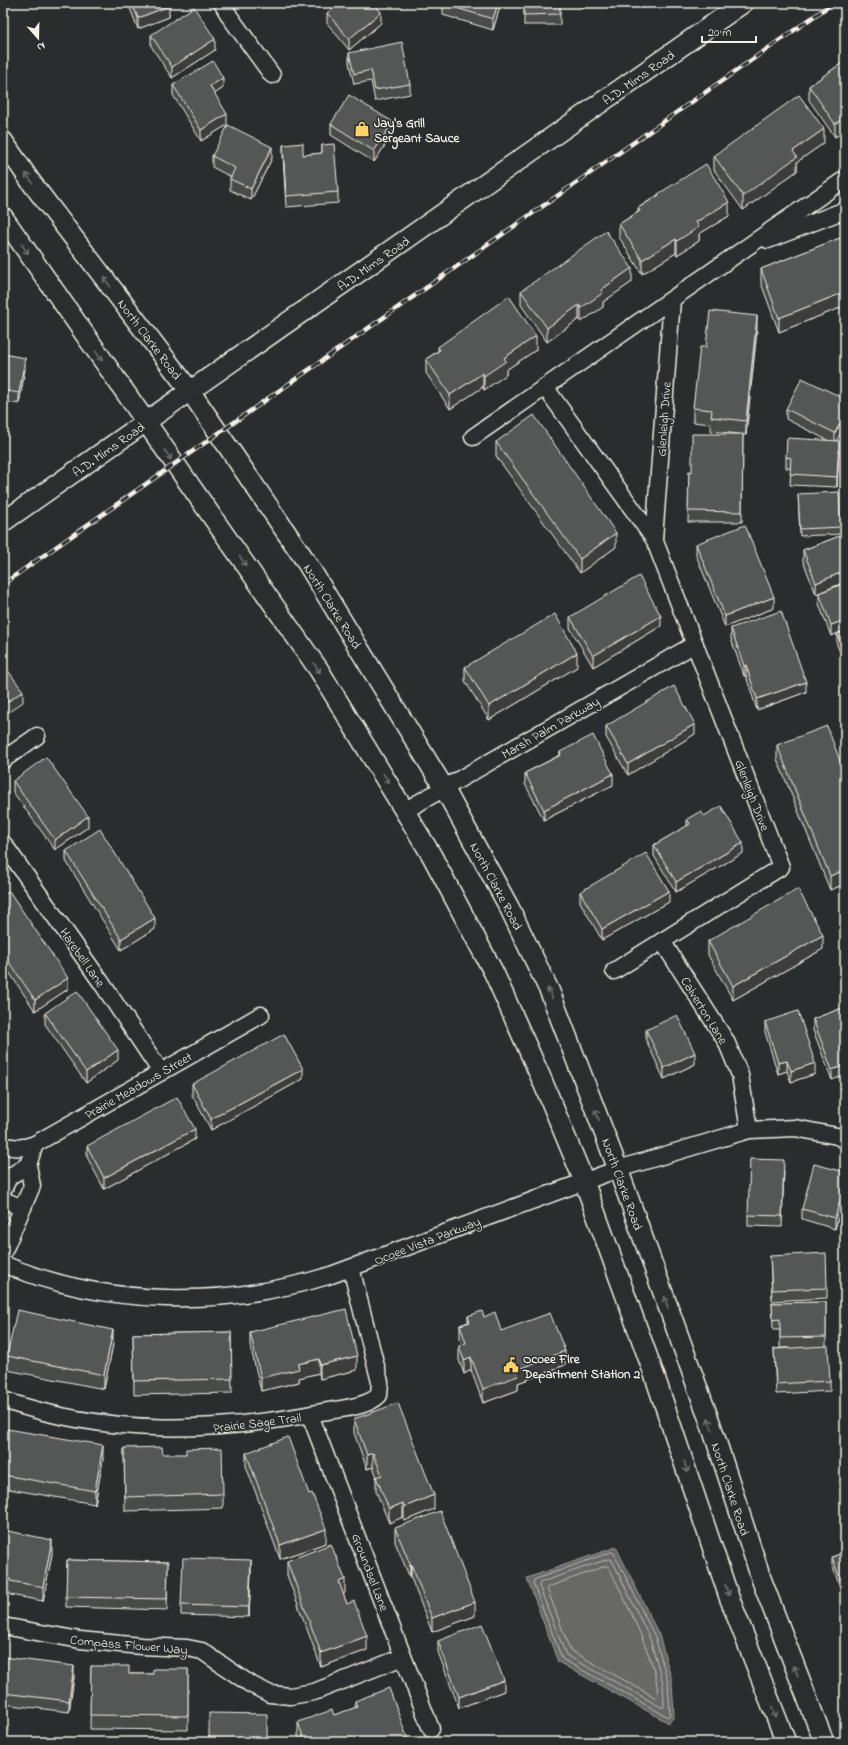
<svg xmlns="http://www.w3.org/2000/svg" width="848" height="1745" font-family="'Indie Flower',sans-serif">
  <rect width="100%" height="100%" fill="#2a2d2e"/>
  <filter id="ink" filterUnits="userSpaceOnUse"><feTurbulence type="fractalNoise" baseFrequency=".025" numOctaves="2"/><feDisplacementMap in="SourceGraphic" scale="8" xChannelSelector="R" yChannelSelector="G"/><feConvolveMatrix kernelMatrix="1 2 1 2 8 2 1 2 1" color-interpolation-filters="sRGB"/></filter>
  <g filter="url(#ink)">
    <polygon fill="#676866" stroke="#9f9f9a" points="616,1547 659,1635 672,1681 674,1716 669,1723 558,1662 527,1578"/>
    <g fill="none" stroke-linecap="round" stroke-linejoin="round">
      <g stroke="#bcbab4" stroke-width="1">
        <polygon points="612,1552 614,1553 655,1637 668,1682 670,1714 668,1717 562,1659 533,1583 534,1580"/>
        <polygon points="609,1559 612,1560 650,1639 663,1683 664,1706 663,1708 566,1655 539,1586 540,1583"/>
        <path d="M606 1566 609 1567C619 1589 666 1678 656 1698L570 1650 547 1588Z"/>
      </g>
      <g stroke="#f4f1e8" stroke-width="19">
        <g id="minor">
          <polyline points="222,3 230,17 272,75"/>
          <polyline points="768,240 845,210"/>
          <polyline points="545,387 654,539 781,867 614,971"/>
          <polyline points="473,437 845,179"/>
          <polyline points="654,539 672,300"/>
          <polyline points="3,760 37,736"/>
          <polyline points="406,810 695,644"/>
          <polyline points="3,843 101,982 161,1072"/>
          <polyline points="662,941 726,1041 740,1075 749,1130"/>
          <path d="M3 1145C15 1149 23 1148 35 1144L261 1015"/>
          <polyline points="3,1190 9,1177 28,1165"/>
          <polyline points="3,1200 23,1208"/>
          <polyline points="3,1253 32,1186 28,1165 35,1144"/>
          <path d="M3 1264C106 1307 225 1308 331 1275L618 1169 749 1130 795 1128 837 1136 845 1140"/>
          <path d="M3 1400C108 1436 215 1433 322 1412 339 1409 368 1407 379 1395L380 1382 351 1268"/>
          <polyline points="310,1415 431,1729"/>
          <polyline points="3,1626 80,1640 141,1646 187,1648 202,1651 250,1684 270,1694 290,1696 314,1692 403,1657"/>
        </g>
      </g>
      <g stroke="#f4f1e8" stroke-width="22">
        <g id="tertiary">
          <polyline points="3,141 31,182 190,391 305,560 444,788 509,907 550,992 618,1169 710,1422 762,1581 824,1742"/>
          <polyline points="3,217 319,670 432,856 494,973 542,1080 584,1181 655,1377 729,1597 786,1742"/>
          <polyline points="3,522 743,3"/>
        </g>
      </g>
      <use href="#minor" stroke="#2a2d2e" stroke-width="16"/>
      <use href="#tertiary" stroke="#2a2d2e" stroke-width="19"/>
      <g stroke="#f4f1e8" stroke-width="4.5">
        <polyline id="rail" points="3,584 833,3"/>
      </g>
      <use href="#rail" stroke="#2a2d2e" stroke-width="3" stroke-dasharray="9" stroke-linecap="butt"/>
    </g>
    <g fill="#494b4a" stroke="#f4f1e8">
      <polygon points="128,3 168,3 169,17 138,29"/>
      <polygon points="501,3 493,30 443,15 443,4"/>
      <rect x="524" y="3" width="36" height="22"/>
      <polygon points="327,13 381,23 349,50 327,23"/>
      <polygon points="151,35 215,50 172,78 151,46"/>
      <polygon points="349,53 410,84 410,94 375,101 371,81 354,84 349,63"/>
      <polygon points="845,61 845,131 835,137 809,100 809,86"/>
      <polygon points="173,85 223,88 214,94 227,125 201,141 173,95"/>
      <polygon points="331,124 393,133 374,162 331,135"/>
      <polygon points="824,143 797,162 797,171 743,210 714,170 714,156"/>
      <polygon points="283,145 303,155 322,153 322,145 338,192 338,203 286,207 283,156"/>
      <polygon points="212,156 272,158 251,200 230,190 230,179 231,177 212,167"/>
      <polygon points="658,194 729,216 699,234 699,241 677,255 676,253 642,274 619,237 619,224 638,212 638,208 658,195"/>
      <polygon points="845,236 845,306 779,332 761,283 761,269"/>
      <polygon points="632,282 603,302 603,307 581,322 579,319 547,342 521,305 521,291"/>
      <polygon points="757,330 746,435 743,435 742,522 688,522 689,471 692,472 739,434 711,431 711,424 693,422 693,408 706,347"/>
      <polygon points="438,347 536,350 506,370 506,375 484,390 483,387 450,409 426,373 426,359 438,351"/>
      <polygon points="3,354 25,369 19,404 3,401"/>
      <polygon points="845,399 837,441 839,452 837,487 790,485 791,468 786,468 786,457 829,441 786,419 786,409"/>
      <polygon points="496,442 616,547 580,573 496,456"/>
      <polygon points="798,494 841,527 841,534 800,536"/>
      <polygon points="845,534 845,582 816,594 803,561 803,550"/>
      <polygon points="696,544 774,608 725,627 696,555"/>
      <polygon points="845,583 831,636 819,604 819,593"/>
      <polygon points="570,617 661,626 593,667 570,628"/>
      <polygon points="731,628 806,692 757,710 746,676 744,676 731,639"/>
      <polygon points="845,631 845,664 837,645 837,634"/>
      <polygon points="465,667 577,667 489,720 465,681"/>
      <polygon points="606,726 695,734 628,775 606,737"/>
      <polygon points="777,745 845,774 845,884 830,890 777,759"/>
      <polygon points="560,752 613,785 544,820 525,784 525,773 560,755"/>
      <polygon points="13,781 88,827 55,850 13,792"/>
      <polygon points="704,816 743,853 676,892 654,856 654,845 687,826 687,819"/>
      <polygon points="66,851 155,929 121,950 66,861"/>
      <polygon points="580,892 669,902 602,940 580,902"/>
      <polygon points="3,895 68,989 35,1011 3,963"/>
      <polygon points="708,941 823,949 733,1000 708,955"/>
      <polygon points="845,1007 832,1080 813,1030 813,1019"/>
      <polygon points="45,1013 118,1060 86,1083 45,1024"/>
      <polygon points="765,1022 815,1074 791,1082 787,1071 778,1074 765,1032"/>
      <polygon points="646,1030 695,1064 664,1079 646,1040"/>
      <polygon points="303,1079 211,1130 192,1095 192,1084"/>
      <polygon points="195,1139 104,1189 87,1157 87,1146"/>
      <polygon points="784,1171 782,1227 748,1226 748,1215"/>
      <polygon points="845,1172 845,1193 835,1229 802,1219 802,1209"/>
      <polygon points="770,1256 827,1288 827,1298 772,1301"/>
      <polygon points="826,1302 826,1346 830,1381 830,1391 776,1394 774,1349 788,1348 780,1348 780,1330 773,1330 772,1303"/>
      <polygon points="468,1316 484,1317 501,1331 565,1365 518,1383 518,1390 483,1403 471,1370 464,1374 459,1360 459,1346 462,1345 460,1339 460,1325 468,1322"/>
      <polygon points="231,1332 232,1393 134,1395 133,1334"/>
      <polygon points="250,1332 357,1370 320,1379 319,1373 299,1378 299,1382 261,1391 250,1345"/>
      <polygon points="113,1344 104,1389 7,1370 7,1356"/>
      <polygon points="354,1419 434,1509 404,1521 403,1517 389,1523 376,1491 376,1477 377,1477 373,1467 367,1469 354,1433"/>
      <polygon points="124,1448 163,1454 223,1494 223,1508 125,1511"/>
      <polygon points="3,1451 103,1459 95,1504 3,1488"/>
      <polygon points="246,1453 326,1543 280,1559 246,1466"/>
      <polygon points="395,1528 475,1616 432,1632 411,1578 410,1578 395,1542"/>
      <polygon points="3,1530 52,1554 43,1601 10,1595 10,1593 3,1592"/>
      <polygon points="845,1552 845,1597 844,1598 832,1565 832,1557"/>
      <polygon points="67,1560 168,1562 167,1610 66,1607"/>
      <polygon points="287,1561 345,1593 343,1594 347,1604 367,1650 321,1667 287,1575"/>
      <polygon points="251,1571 249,1617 181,1615 181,1605"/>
      <polygon points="438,1641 504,1691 459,1708 438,1652"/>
      <polygon points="3,1657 74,1677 69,1712 3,1704"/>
      <polygon points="91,1666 129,1674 153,1674 188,1669 188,1730 90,1729"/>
      <polygon points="355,1701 408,1742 300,1742 298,1736 298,1722 334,1715 355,1708"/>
    </g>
    <g fill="#3c3d3c" stroke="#f4f1e8">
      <polygon points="498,3 501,3 493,30 493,19"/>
      <polygon points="581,3 604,3 581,8"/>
      <polygon points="169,6 169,17 138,29 138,18"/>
      <polygon points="381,12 381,23 349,50 349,39"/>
      <polygon points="215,39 215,50 172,78 172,67"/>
      <polygon points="223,78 223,88 210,97 210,86"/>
      <polygon points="227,114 227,125 201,141 201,130"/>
      <polygon points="845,117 845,131 835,137 835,124"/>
      <polygon points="393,122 393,133 374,162 374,151"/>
      <polygon points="824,129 824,143 797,162 797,171 743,210 743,196 793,151"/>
      <polygon points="272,147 272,158 251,200 251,189"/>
      <polygon points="729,202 729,216 699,234 699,241 677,255 677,241 696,222"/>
      <polygon points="676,239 676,253 642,274 642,260"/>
      <polygon points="632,268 632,282 603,302 603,307 581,322 581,308 601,290"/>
      <polygon points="845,292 845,306 779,332 779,318"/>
      <polygon points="579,305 579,319 547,342 547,328"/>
      <polygon points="757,316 757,330 746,435 746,421"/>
      <polygon points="4,319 4,330 3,330 3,320"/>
      <polygon points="536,336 536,350 506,370 506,375 484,390 484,376 504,358"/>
      <polygon points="25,358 25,369 19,404 19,393"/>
      <polygon points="483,373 483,387 450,409 450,395"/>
      <polygon points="845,414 845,424 835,444 835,433"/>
      <polygon points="839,441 839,452 837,487 837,477"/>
      <polygon points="616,533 616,547 580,573 580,559"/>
      <polygon points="845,571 845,582 816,594 816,583"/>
      <polygon points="774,597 774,608 725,627 725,616"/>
      <polygon points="661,616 661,626 593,667 593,656"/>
      <polygon points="845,620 845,630 831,636 831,625"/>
      <polygon points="577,653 577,667 489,720 489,706"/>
      <polygon points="746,665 746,676 744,676 744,666"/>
      <polygon points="806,682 806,692 757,710 757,699"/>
      <polygon points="23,691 23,702 3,716 3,705"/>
      <polygon points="695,724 695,734 628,775 628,764"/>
      <polygon points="613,774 613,785 544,820 544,810"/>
      <polygon points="88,816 88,827 55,850 55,840"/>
      <polygon points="743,843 743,853 676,892 676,882"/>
      <polygon points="845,870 845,884 830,890 830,876"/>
      <polygon points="669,891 669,902 602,940 602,929"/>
      <polygon points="155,918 155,929 121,950 121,939"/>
      <polygon points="823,935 823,949 733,1000 733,986"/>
      <polygon points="68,978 68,989 35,1011 35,1000"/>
      <polygon points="118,1050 118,1060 86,1083 86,1072"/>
      <polygon points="695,1053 695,1064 664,1079 664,1068"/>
      <polygon points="787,1061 787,1071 778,1074 778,1063"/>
      <polygon points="815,1063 815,1074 791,1082 791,1071"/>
      <polygon points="845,1065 845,1075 832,1080 832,1070"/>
      <polygon points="303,1069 303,1079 211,1130 211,1119"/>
      <polygon points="195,1129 195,1139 104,1189 104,1178"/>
      <polygon points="845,1183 845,1193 835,1229 835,1218"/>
      <polygon points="113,1330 113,1344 104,1389 104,1375"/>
      <polygon points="565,1351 565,1365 518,1383 518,1390 483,1403 483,1389 516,1370"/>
      <polygon points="357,1356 357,1370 320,1379 320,1365"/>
      <polygon points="471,1357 471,1370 464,1374 464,1360"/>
      <polygon points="319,1359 319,1373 299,1378 299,1382 261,1391 261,1378 298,1364"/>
      <polygon points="103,1445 103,1459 95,1504 95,1491"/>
      <polygon points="373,1453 373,1467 367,1469 367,1455"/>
      <polygon points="434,1495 434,1509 404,1521 404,1507"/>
      <polygon points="403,1503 403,1517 389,1523 389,1509"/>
      <polygon points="326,1529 326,1543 280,1559 280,1545"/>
      <polygon points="52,1540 52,1554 43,1601 43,1587"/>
      <polygon points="251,1560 251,1571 249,1617 249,1607"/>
      <rect x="410" y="1564" width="1" height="14"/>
      <polygon points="345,1579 345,1593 339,1595 339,1582"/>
      <polygon points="475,1602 475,1616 432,1632 432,1618"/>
      <polygon points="367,1636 367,1650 321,1667 321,1653"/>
      <polygon points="74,1666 74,1677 69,1712 69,1701"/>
      <polygon points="504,1680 504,1691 459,1708 459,1697"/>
    </g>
    <g fill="#555756" stroke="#f4f1e8">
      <polygon points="132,3 168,3 169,6 138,18"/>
      <polygon points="338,3 374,3 381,12 349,39 327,13"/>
      <polygon points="443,3 498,3 493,19 443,4"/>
      <polygon points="524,3 560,3 560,14 524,15"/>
      <polygon points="194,7 215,39 172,67 151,35"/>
      <polygon points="402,42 410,84 375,90 371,70 354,74 349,53"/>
      <polygon points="213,61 223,78 210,86 227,114 201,130 173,85"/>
      <polygon points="845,61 845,117 835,124 809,86"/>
      <polygon points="349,95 393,122 374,151 331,124"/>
      <polygon points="799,95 824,129 793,151 797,157 743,196 714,156"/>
      <polygon points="228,125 272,147 251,189 230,179 235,168 212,156"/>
      <polygon points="303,143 303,155 322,153 322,145 334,144 338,192 286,196 283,145"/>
      <polygon points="706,164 729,202 696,222 699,227 677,241 676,239 642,260 619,224 640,211 638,208 659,195 658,194"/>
      <polygon points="606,231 632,268 601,290 603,293 581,308 579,305 547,328 521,291"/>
      <polygon points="845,236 845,292 779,318 761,269"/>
      <polygon points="509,296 536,336 504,358 506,361 484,376 483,373 450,395 426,359 440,350 438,347"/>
      <polygon points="710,311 757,316 746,421 711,417 712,410 693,408 700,347 706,347"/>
      <polygon points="3,354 25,358 19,393 3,390"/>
      <polygon points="802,378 845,399 845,414 835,433 786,409"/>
      <polygon points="534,415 616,533 580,559 496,442"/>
      <polygon points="692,434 743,434 742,512 688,511 689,471 692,472"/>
      <polygon points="787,438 839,441 837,477 790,474 791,458 786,457"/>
      <polygon points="839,492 841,527 800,529 798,494"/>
      <polygon points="745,525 774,597 725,616 696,544"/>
      <polygon points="845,534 845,571 816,583 803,550"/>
      <polygon points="639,576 661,616 593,656 570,617"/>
      <polygon points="845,583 845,620 831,625 819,593"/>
      <polygon points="781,611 806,682 757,699 746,665 744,666 731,628"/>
      <polygon points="555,614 577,653 489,706 465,667"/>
      <polygon points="845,631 845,654 837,634"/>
      <polygon points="3,664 23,691 3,705"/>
      <polygon points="674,686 695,724 628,764 606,726"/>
      <polygon points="827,726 845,774 845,870 830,876 777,745"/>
      <polygon points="593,735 613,774 544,810 525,773 561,755 560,752"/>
      <polygon points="46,757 88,816 55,840 13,781"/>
      <polygon points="721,806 743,843 676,882 654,845 690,824 687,819 701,811 704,816"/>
      <polygon points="100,829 155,918 121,939 66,851"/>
      <polygon points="646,853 669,891 602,929 580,892"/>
      <polygon points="798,889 823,935 733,986 708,941"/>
      <polygon points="9,891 68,978 35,1000 3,953 3,895"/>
      <polygon points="77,991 118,1050 86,1072 45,1013"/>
      <polygon points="845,1007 845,1065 832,1070 813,1019"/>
      <polygon points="798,1011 815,1063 791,1071 787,1061 778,1063 765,1022"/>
      <polygon points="677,1015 695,1053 664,1068 646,1030"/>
      <polygon points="284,1034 303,1069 211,1119 192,1084"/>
      <polygon points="177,1097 195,1129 104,1178 87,1146"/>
      <polygon points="750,1159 784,1160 782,1216 748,1215"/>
      <polygon points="814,1164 845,1172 845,1183 835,1218 802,1209"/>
      <polygon points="826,1253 827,1288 772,1290 770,1256"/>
      <polygon points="826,1302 826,1337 780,1338 780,1319 773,1320 772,1303"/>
      <polygon points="346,1309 357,1356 320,1365 319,1359 298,1364 299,1369 261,1378 250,1332"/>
      <polygon points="17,1310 113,1330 104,1375 7,1356"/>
      <polygon points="482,1311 484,1317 495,1312 501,1331 550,1313 565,1351 516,1370 518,1376 483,1389 471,1357 464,1360 459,1346 466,1343 460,1325 470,1322 468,1316"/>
      <polygon points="231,1332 232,1379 134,1381 133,1334"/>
      <polygon points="828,1346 830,1381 776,1384 774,1349"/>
      <polygon points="398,1403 434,1495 404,1507 403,1503 389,1509 376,1477 382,1475 373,1453 367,1455 354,1419"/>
      <polygon points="7,1429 103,1445 95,1491 3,1475 3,1451"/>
      <polygon points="288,1437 309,1494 312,1493 326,1529 280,1545 246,1453"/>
      <polygon points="162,1447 163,1454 186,1454 186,1449 222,1448 223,1494 125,1497 124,1448"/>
      <polygon points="440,1511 475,1602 432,1618 411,1564 410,1564 395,1528"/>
      <polygon points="3,1530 52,1540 43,1587 10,1581 10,1579 3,1578"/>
      <polygon points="331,1544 345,1579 339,1582 347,1604 354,1601 367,1636 321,1653 287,1561"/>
      <polygon points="845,1552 845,1590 844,1590 832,1557"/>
      <polygon points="183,1558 251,1560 249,1607 181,1605"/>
      <polygon points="67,1560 168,1562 167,1599 66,1597"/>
      <polygon points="482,1624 504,1680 459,1697 438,1641"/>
      <polygon points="3,1657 74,1666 69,1701 3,1693"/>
      <polygon points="91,1666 129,1666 129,1674 153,1674 153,1669 188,1669 188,1716 90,1715"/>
      <polygon points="389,1688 408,1740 403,1742 305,1742 298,1722 332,1710 334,1715 357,1707 355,1701"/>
      <polygon points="209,1713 267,1714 267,1742 209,1742"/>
    </g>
    <defs><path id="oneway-shaft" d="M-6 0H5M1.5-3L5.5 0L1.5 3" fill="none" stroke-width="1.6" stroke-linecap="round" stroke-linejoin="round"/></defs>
    <g stroke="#71726f">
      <use href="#oneway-shaft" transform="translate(29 178) rotate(-125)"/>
      <use href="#oneway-shaft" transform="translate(25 249) rotate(55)"/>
      <use href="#oneway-shaft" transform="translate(107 282) rotate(-127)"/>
      <use href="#oneway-shaft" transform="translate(99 356) rotate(55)"/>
      <use href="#oneway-shaft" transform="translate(168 455) rotate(56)"/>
      <use href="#oneway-shaft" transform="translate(243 561) rotate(55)"/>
      <use href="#oneway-shaft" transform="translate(317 668) rotate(56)"/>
      <use href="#oneway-shaft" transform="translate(386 778) rotate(58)"/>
      <use href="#oneway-shaft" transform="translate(550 993) rotate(-113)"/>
      <use href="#oneway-shaft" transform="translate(597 1115) rotate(-111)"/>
      <use href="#oneway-shaft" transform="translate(666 1302) rotate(-110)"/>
      <use href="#oneway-shaft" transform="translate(710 1424) rotate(-109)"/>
      <use href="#oneway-shaft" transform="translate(686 1467) rotate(71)"/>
      <use href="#oneway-shaft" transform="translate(727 1590) rotate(71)"/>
      <use href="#oneway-shaft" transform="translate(796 1671) rotate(-111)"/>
      <use href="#oneway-shaft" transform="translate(774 1712) rotate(69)"/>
    </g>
  </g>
  <defs>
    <g id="shop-bare" transform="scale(1.2)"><path d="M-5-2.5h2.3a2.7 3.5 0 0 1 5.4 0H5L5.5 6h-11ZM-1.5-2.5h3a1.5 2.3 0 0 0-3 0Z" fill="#ffd166" stroke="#2a2d2e" stroke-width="2.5" paint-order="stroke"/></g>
    <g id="civic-bare" transform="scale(1.2)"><path d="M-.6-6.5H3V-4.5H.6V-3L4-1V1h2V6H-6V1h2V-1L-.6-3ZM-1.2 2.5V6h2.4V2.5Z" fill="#ffd166" stroke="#2a2d2e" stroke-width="2.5" paint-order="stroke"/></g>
  </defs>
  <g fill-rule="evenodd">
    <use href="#shop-bare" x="362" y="129"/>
    <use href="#civic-bare" x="511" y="1365"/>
  </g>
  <g text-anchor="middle" stroke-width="3" stroke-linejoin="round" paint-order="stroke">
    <g font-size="13" fill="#f4f1e8" stroke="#2a2d2e">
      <text transform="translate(638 77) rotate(-35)" y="5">A.D. Mims Road</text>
      <text transform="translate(373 263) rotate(-35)" y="5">A.D. Mims Road</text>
      <text transform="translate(150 339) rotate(53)" y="5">North Clarke Road</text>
      <text transform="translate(663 419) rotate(-86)" y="5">Glenleigh Drive</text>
      <text transform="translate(108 449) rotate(-35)" y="5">A.D. Mims Road</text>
      <text transform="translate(333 606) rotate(58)" y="5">North Clarke Road</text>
      <text transform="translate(550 727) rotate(-30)" y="5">Marsh Palm Parkway</text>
      <text transform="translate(753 795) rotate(69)" y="5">Glenleigh Drive</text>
      <text transform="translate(497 886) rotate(62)" y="5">North Clarke Road</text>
      <text transform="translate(83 957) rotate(55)" y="5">Harebell Lane</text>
      <text transform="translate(705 1010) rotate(58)" y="5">Calverton Lane</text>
      <text transform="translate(138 1085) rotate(-30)" y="5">Prairie Meadows Street</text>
      <text transform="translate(623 1184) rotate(70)" y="5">North Clarke Road</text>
      <text transform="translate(427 1240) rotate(-21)" y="5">Ocoee Vista Parkway</text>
      <text transform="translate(257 1422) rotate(-7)" y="5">Prairie Sage Trail</text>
      <text transform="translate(731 1489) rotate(72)" y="5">North Clarke Road</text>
      <text transform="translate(371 1572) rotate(69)" y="5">Groundsel Lane</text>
      <text transform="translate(129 1644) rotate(5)" y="5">Compass Flower Way</text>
    </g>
    <g font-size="13" font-weight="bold" fill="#f4f1e8" stroke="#2a2d2e" text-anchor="start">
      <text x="374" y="127">Jay's Grill<tspan x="374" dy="15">Sergeant Sauce</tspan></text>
      <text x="523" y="1363">Ocoee Fire<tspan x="523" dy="15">Department Station 2</tspan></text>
    </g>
  </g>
  <rect width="848" height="1745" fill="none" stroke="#2a2d2e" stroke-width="16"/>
  <rect x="8" y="8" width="832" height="1729" fill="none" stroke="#f4f1e8" stroke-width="1.5" filter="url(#ink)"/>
  <g transform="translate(38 38) rotate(160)" stroke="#2a2d2e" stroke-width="3" paint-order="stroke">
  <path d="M0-3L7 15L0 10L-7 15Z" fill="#f4f1e8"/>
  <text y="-6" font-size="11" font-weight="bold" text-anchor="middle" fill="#f4f1e8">N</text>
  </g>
  <path d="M702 36v6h54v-6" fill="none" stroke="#f4f1e8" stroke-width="2"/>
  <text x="708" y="36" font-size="12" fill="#f4f1e8" stroke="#2a2d2e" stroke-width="3" paint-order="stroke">20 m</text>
</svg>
